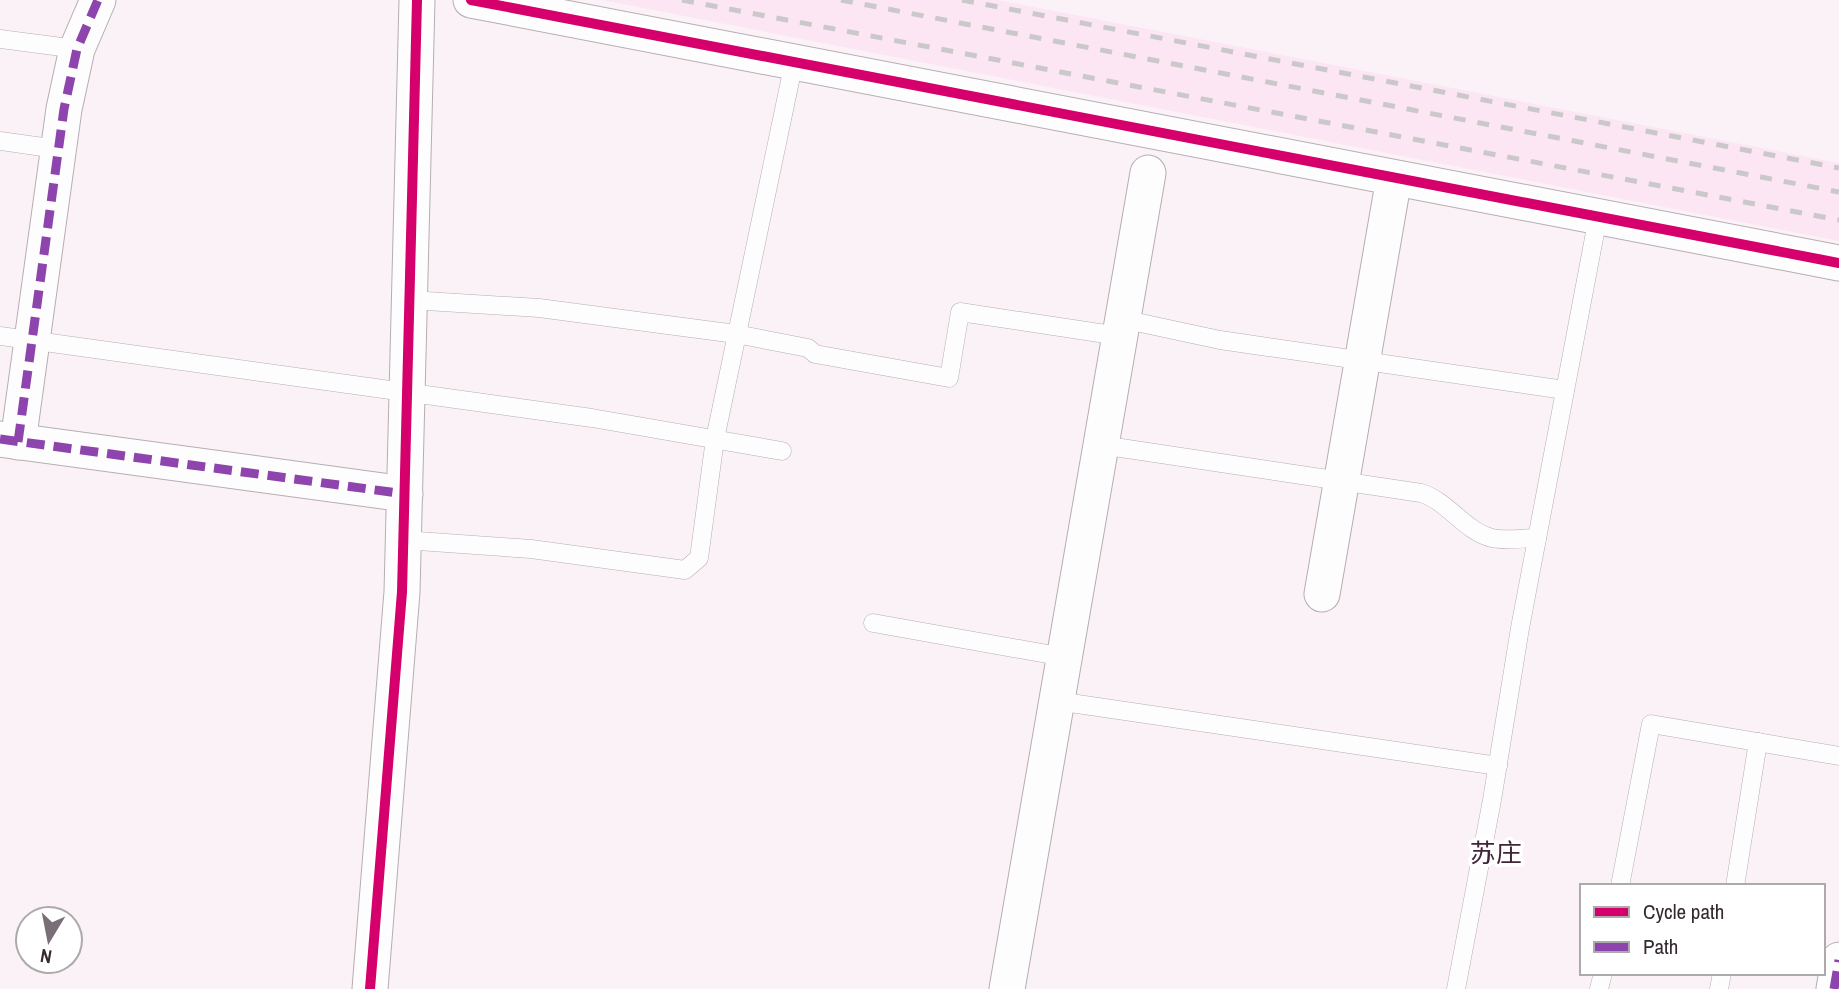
<svg xmlns="http://www.w3.org/2000/svg" width="1839" height="989" font-family="'Archivo Narrow','Noto Sans SC',sans-serif">
  <rect width="100%" height="100%" fill="#faf2f7"/>
  <polygon fill="#fce6f4" points="602,0 998,0 1839,163 1839,241"/>
  <g fill="none" stroke-linecap="round" stroke-linejoin="round">
    <g stroke="#b6adb3" stroke-width="19">
      <g id="service">
        <polyline points="0,39 77,49"/>
        <polyline points="0,141 57,149"/>
        <polyline points="410,300 539,308 736,334 808,348 815,354 949,378 960,312 1119,336"/>
        <polyline points="1122,319 1220,340 1565,390"/>
        <polyline points="0,336 592,418 782,451"/>
        <path d="M1101 445 1421 493C1448 501 1464 531 1492 538 1505 541 1523 538 1537 538"/>
        <polyline points="404,540 531,549 685,570 699,558 715,439 794,62"/>
        <polyline points="873,623 1064,657"/>
        <polyline points="1057,701 1498,766"/>
        <polyline points="1620,886 1651,724 1839,756"/>
        <polyline points="1735,886 1758,742"/>
        <polyline points="1456,989 1492,800 1520,628 1598,217"/>
        <polyline points="1599,989 1603,973"/>
        <polyline points="1719,989 1722,973"/>
      </g>
    </g>
    <g stroke="#b6adb3" stroke-width="37">
      <g id="minor">
        <polyline points="471,0 1839,263"/>
        <polyline points="0,439 405,494"/>
        <polyline points="18,442 64,109 77,49 98,0"/>
        <polyline points="1322,594 1394,178"/>
        <polyline points="370,989 402,592 417,0"/>
        <polyline points="1007,989 1148,173"/>
        <polyline points="1834,989 1839,960"/>
      </g>
    </g>
    <use href="#service" stroke="#fefdfe" stroke-width="18"/>
    <use href="#minor" stroke="#fefdfe" stroke-width="35"/>
    <g stroke="#cbc8ca" stroke-width="5" stroke-dasharray="12 12" stroke-linecap="butt">
      <polyline points="682,0 1839,220"/>
      <polyline points="841,0 1839,192"/>
      <polyline points="962,0 1839,168"/>
    </g>
    <g stroke="#8e44ad" stroke-width="9" stroke-dasharray="18 9" stroke-linecap="butt">
      <polyline points="0,439 405,494"/>
      <polyline points="18,442 64,109 77,49 98,0"/>
      <polyline points="1834,989 1839,960"/>
    </g>
    <g stroke="#fff" stroke-width="15">
      <g id="cycleway">
        <polyline points="471,0 1839,263"/>
        <polyline points="370,989 402,592 417,0"/>
      </g>
    </g>
    <use href="#cycleway" stroke="#d6006c" stroke-width="10"/>
  </g>
  <g text-anchor="middle" stroke-width="7" stroke-linejoin="round" paint-order="stroke">
    <g font-size="26" fill="#3f2637" stroke="#fff">
      <text x="1496" y="862">苏庄</text>
    </g>
  </g>
  <rect x="1580" y="884" width="245" height="91" fill="#ffffff" stroke="#aea9ad" stroke-width="2"/>
  <rect x="1594" y="907" width="35" height="10" fill="#d6006c" stroke="#aea9ad" stroke-width="2"/>
  <text x="1643" y="919" font-size="21" fill="#352931">Cycle path</text>
  <rect x="1594" y="942" width="35" height="10" fill="#8e44ad" stroke="#aea9ad" stroke-width="2"/>
  <text x="1643" y="954" font-size="21" fill="#352931">Path</text>
  <g transform="translate(49 940) rotate(190)"><circle r="33" fill="#ffffff" stroke="#aea9ad" stroke-width="2"/>
  <path d="M0-5L12 26L0 18L-12 26Z" fill="#7a6f76"/>
  <text y="-10" font-size="19" font-weight="bold" text-anchor="middle" fill="#352931">N</text>
  </g>
</svg>
